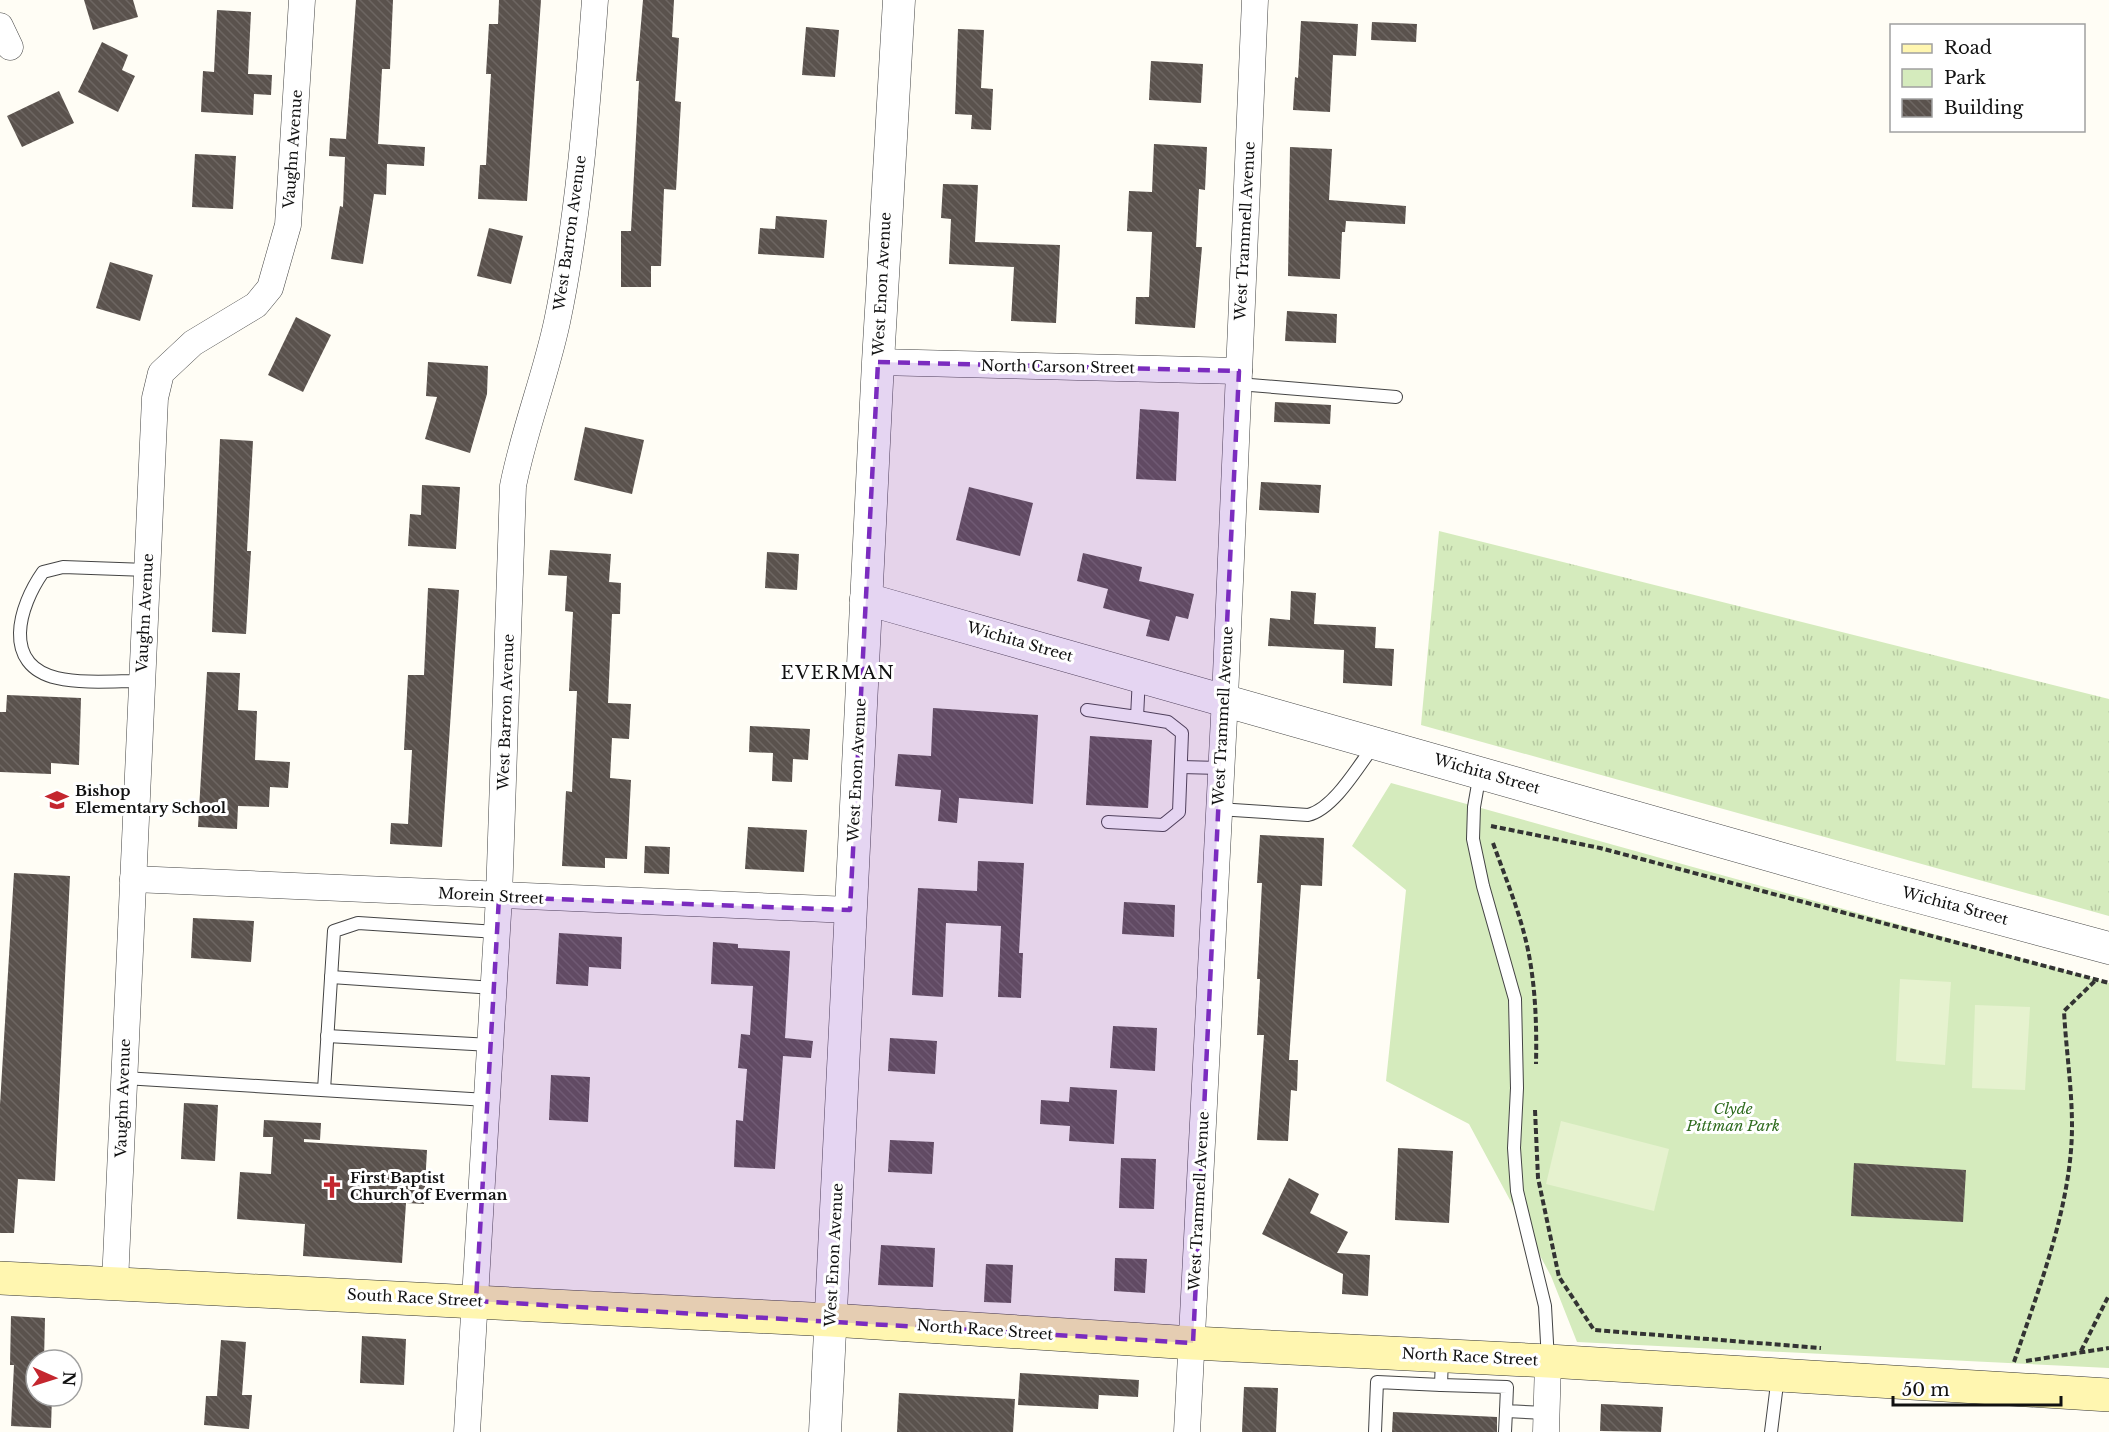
<svg xmlns="http://www.w3.org/2000/svg" width="2109" height="1432" font-family="'Libre Baskerville',serif">
  <defs>
    <pattern id="grass-tufts" width="24" height="20" patternUnits="userSpaceOnUse" patternTransform="scale(1.5)"><rect width="24" height="20" fill="#d5ebbd"/><path d="M3 7l-1-3M5 7V3M7 7l1-3M15 17l-1-3M17 17v-4M19 17l1-3" fill="none" stroke="#b6c8a1"/></pattern>
    <pattern id="building-back-hatch" width="6" height="6" patternUnits="userSpaceOnUse" patternTransform="scale(1.5)"><rect width="6" height="6" fill="#5a524d"/><path d="M-1 5l2 2M0 0l6 6M5-1l2 2" fill="none" stroke="#6d6662"/></pattern>
  </defs>
  <rect width="100%" height="100%" fill="#fffdf5"/>
  <polygon fill="url(#grass-tufts)" points="1439,531 2109,699 2109,916 1421,725"/>
  <polygon fill="#d5ebbd" points="1391,783 2109,983 2109,1368 1577,1342 1551,1276 1469,1124 1386,1081 1406,890 1352,846"/>
  <g fill="#e6f2cf">
    <polygon points="1900,979 1951,982 1945,1065 1896,1061"/>
    <polygon points="1975,1005 2030,1007 2025,1090 1972,1088"/>
    <polygon points="1561,1121 1669,1149 1654,1211 1546,1184"/>
  </g>
  <g fill="url(#building-back-hatch)">
    <polygon points="84,0 133,0 138,17 93,30"/>
    <polygon points="356,0 393,0 390,69 382,69 378,144 425,147 424,166 387,164 386,195 374,194 363,264 331,259 340,206 343,207 345,157 329,156 330,138 346,139"/>
    <polygon points="499,0 541,0 527,201 478,199 480,165 486,165 491,74 486,74 489,24 498,24"/>
    <polygon points="643,0 674,0 672,37 679,38 675,101 681,102 676,190 664,189 661,266 651,266 651,287 621,287 621,231 631,231 639,81 636,81"/>
    <polygon points="217,10 251,12 248,74 272,75 271,95 254,94 253,115 201,112 203,71 214,72"/>
    <polygon points="1301,21 1358,24 1356,56 1333,55 1330,112 1293,110 1295,77 1298,78"/>
    <polygon points="1372,22 1417,24 1416,42 1371,40"/>
    <polygon points="806,27 839,30 835,77 802,75"/>
    <polygon points="958,29 984,30 981,88 993,89 991,130 971,129 972,115 955,114"/>
    <polygon points="102,42 128,55 122,70 135,76 118,112 78,92"/>
    <polygon points="1151,61 1203,64 1201,103 1149,100"/>
    <polygon points="59,91 74,123 22,147 7,116"/>
    <polygon points="1154,144 1207,147 1205,190 1199,189 1196,247 1202,247 1195,328 1135,324 1136,297 1149,297 1152,232 1127,231 1129,191 1152,192"/>
    <polygon points="1290,147 1332,149 1329,200 1406,206 1405,224 1346,221 1345,232 1342,232 1340,279 1288,276"/>
    <polygon points="195,154 236,156 233,209 192,207"/>
    <polygon points="943,184 978,185 975,242 1060,245 1056,323 1011,321 1014,267 949,264 951,219 941,218"/>
    <polygon points="776,216 827,220 824,258 758,254 760,228 775,229"/>
    <polygon points="489,228 523,236 511,284 477,276"/>
    <polygon points="110,262 153,275 140,321 96,308"/>
    <polygon points="1287,311 1337,314 1336,343 1285,341"/>
    <polygon points="296,317 331,335 303,392 268,375"/>
    <polygon points="428,362 488,366 487,394 470,453 425,439 437,397 426,396"/>
    <polygon points="1275,402 1331,405 1330,424 1274,422"/>
    <polygon points="1140,409 1179,412 1176,481 1136,479"/>
    <polygon points="585,427 644,440 632,494 574,480"/>
    <polygon points="220,439 253,441 247,551 251,551 246,634 212,632"/>
    <polygon points="1261,482 1321,485 1319,513 1259,510"/>
    <polygon points="422,485 460,487 456,549 408,546 410,514 421,515"/>
    <polygon points="969,487 1033,503 1020,556 956,540"/>
    <polygon points="550,550 611,554 609,582 621,583 620,614 612,614 608,703 631,704 629,739 612,738 610,778 631,780 627,859 605,858 605,868 562,866 566,791 572,792 577,691 569,691 573,612 565,611 567,576 548,575"/>
    <polygon points="767,552 799,554 797,590 765,588"/>
    <polygon points="1083,553 1142,567 1139,581 1194,594 1188,619 1176,616 1169,641 1146,636 1150,620 1103,608 1108,589 1077,581"/>
    <polygon points="428,588 459,590 442,847 390,844 391,823 408,824 412,750 404,750 408,675 424,675"/>
    <polygon points="1291,591 1316,593 1314,624 1376,627 1375,648 1394,649 1392,686 1343,683 1344,650 1268,646 1270,618 1290,620"/>
    <polygon points="207,672 240,673 238,710 257,711 255,760 290,762 288,788 270,787 269,807 238,806 237,829 198,827"/>
    <polygon points="7,695 81,698 79,765 51,763 51,774 0,772 0,712 6,712"/>
    <polygon points="933,708 1038,715 1033,804 959,798 957,823 938,821 941,790 895,786 898,754 931,756"/>
    <polygon points="750,726 810,729 808,760 793,759 792,782 772,781 773,753 749,752"/>
    <polygon points="1090,736 1152,740 1148,808 1086,805"/>
    <polygon points="748,827 807,830 804,872 745,869"/>
    <polygon points="1260,835 1324,838 1322,886 1301,885 1289,1060 1298,1060 1297,1091 1291,1090 1288,1141 1257,1140 1264,1035 1257,1035 1260,979 1257,979 1262,883 1257,883"/>
    <polygon points="645,846 670,847 669,874 644,873"/>
    <polygon points="978,861 1024,863 1019,953 1023,953 1021,998 998,997 1001,926 946,923 943,997 912,995 918,888 977,891"/>
    <polygon points="14,873 70,876 55,1181 18,1179 14,1233 0,1233 0,1105"/>
    <polygon points="1124,902 1175,905 1174,937 1122,934"/>
    <polygon points="193,918 254,921 251,962 191,958"/>
    <polygon points="559,933 622,937 621,969 589,967 588,986 556,984"/>
    <polygon points="713,942 738,944 738,948 790,951 785,1038 813,1041 811,1058 783,1056 775,1169 734,1167 736,1120 743,1121 747,1069 738,1068 741,1034 750,1035 753,986 711,984"/>
    <polygon points="1113,1026 1157,1028 1155,1071 1110,1068"/>
    <polygon points="890,1038 937,1041 935,1074 888,1071"/>
    <polygon points="551,1075 590,1077 588,1122 549,1120"/>
    <polygon points="1070,1087 1117,1090 1114,1144 1069,1141 1070,1126 1040,1124 1041,1100 1069,1102"/>
    <polygon points="184,1103 218,1105 215,1161 181,1159"/>
    <polygon points="264,1120 321,1123 320,1140 304,1139 304,1142 427,1150 424,1204 406,1203 402,1263 303,1256 305,1224 237,1219 240,1172 271,1174 273,1137 263,1137"/>
    <polygon points="890,1140 934,1142 932,1174 888,1172"/>
    <polygon points="1398,1148 1453,1151 1449,1223 1395,1220"/>
    <polygon points="1121,1158 1156,1159 1154,1209 1119,1208"/>
    <polygon points="1854,1163 1966,1170 1963,1222 1851,1216"/>
    <polygon points="1289,1178 1319,1194 1310,1213 1348,1232 1337,1253 1370,1255 1368,1296 1342,1294 1343,1274 1262,1234"/>
    <polygon points="881,1245 935,1248 933,1287 878,1285"/>
    <polygon points="1115,1258 1147,1259 1145,1293 1114,1291"/>
    <polygon points="986,1264 1013,1265 1011,1303 984,1302"/>
    <polygon points="11,1316 45,1318 44,1360 36,1360 36,1396 52,1396 51,1428 11,1426 14,1365 10,1365"/>
    <polygon points="362,1336 406,1339 404,1385 360,1383"/>
    <polygon points="221,1340 246,1342 242,1395 252,1395 249,1429 204,1425 206,1396 217,1396"/>
    <polygon points="1020,1373 1139,1380 1138,1397 1099,1395 1098,1409 1018,1405"/>
    <polygon points="1244,1387 1278,1388 1276,1432 1242,1432"/>
    <polygon points="899,1393 1015,1399 1013,1432 897,1432"/>
    <polygon points="1601,1404 1663,1407 1661,1432 1600,1431"/>
    <polygon points="1393,1412 1497,1417 1497,1432 1392,1432"/>
  </g>
  <g fill="none" stroke-linecap="round" stroke-linejoin="round">
    <g stroke="#444" stroke-width="14">
      <g id="service">
        <polyline points="1238,384 1396,397"/>
        <path d="M142 681C115 681 83 684 57 678 1 665 19 606 43 572L63 567 147 570"/>
        <polyline points="1087,710 1137,717 1139,677"/>
        <polyline points="1181,767 1220,768"/>
        <polyline points="1480,773 1474,807 1473,839 1483,886 1515,999 1517,1088 1514,1148 1517,1191 1545,1306 1548,1361"/>
        <path d="M1218 809 1308 815C1334 809 1359 765 1375 744"/>
        <polyline points="1108,822 1163,825 1179,812 1182,733 1168,722 1137,717"/>
        <polyline points="331,977 494,988"/>
        <polyline points="327,1036 491,1045"/>
        <polyline points="124,1078 487,1100"/>
        <polyline points="324,1090 334,931 358,923 497,932"/>
        <polyline points="1442,1358 1441,1385 1507,1387 1506,1411 1546,1413"/>
        <polyline points="1375,1432 1377,1382 1441,1385"/>
        <polyline points="1505,1432 1506,1411"/>
        <polyline points="1771,1432 1778,1376"/>
      </g>
    </g>
    <g stroke="#444" stroke-width="27">
      <g id="minor">
        <polyline points="0,26 10,47"/>
        <polyline points="878,362 1239,371"/>
        <polyline points="133,879 850,910"/>
        <polyline points="115,1283 155,398 161,373 193,343 256,305 270,288 288,225 302,0"/>
        <path d="M467 1432 499 897 513 486C524 430 545 378 557 322 579 217 587 107 595 0"/>
        <polyline points="1187,1432 1225,698 1255,0"/>
        <polyline points="1546,1432 1548,1361"/>
      </g>
    </g>
    <g stroke="#444" stroke-width="33">
      <g id="tertiary">
        <polyline points="866,599 1878,886 2109,948"/>
        <polyline points="825,1432 878,362 899,0"/>
      </g>
    </g>
    <g stroke="#333" stroke-width="34">
      <polyline id="secondary" points="0,1278 831,1320 1193,1343 1548,1361 2109,1395"/>
    </g>
    <g stroke="#333" stroke-width="4" stroke-dasharray="6 3" stroke-linecap="butt">
      <polyline points="1491,826 1600,848 2109,983"/>
      <path d="M1493 843C1503 871 1514 898 1522 926 1535 970 1537 1018 1536 1064"/>
      <polyline points="1535,1110 1538,1178 1559,1277 1594,1330 1821,1348"/>
      <polyline points="2081,1351 2109,1295"/>
      <polyline points="2026,1361 2109,1348"/>
      <path d="M2014 1362C2039 1288 2072 1204 2072 1126 2072 1088 2066 1049 2064 1011L2096 980"/>
    </g>
    <use href="#service" stroke="#fff" stroke-width="12"/>
    <use href="#minor" stroke="#fff" stroke-width="26"/>
    <use href="#tertiary" stroke="#fff" stroke-width="32"/>
    <use href="#secondary" stroke="#fff6b0" stroke-width="33"/>
  </g>
  <path fill="#7b2cbf" fill-opacity="0.2" stroke="#7b2cbf" stroke-width="4.5" stroke-dasharray="12 8" stroke-linejoin="round" d="M878 362 1239 371 1193 1343 476 1301 499 897 850 910Z"/>
  <defs>
    <g id="school-bare" transform="scale(1.8)"><path d="M0-5L7-2L0 1L-7-2ZM-4 1L0 2.5L4 1V4Q0 6-4 4Z" fill="#c4262e" stroke="#fff" stroke-width="2.5" paint-order="stroke"/></g>
    <g id="church-bare" transform="scale(1.8)"><path d="M-1.2-6h2.4v3.5h3.3v2.4h-3.3V6h-2.4V-.1h-3.3v-2.4h3.3Z" fill="#c4262e" stroke="#fff" stroke-width="2.5" paint-order="stroke"/></g>
  </defs>
  <g fill-rule="evenodd">
    <use href="#school-bare" x="57" y="800"/>
    <use href="#church-bare" x="332" y="1187"/>
  </g>
  <g text-anchor="middle" stroke-width="6" stroke-linejoin="round" paint-order="stroke">
    <g font-size="15" fill="#111" stroke="#fff">
      <text transform="translate(293 149) rotate(-86)" y="5">Vaughn Avenue</text>
      <text transform="translate(1245 231) rotate(-87)" y="5">West Trammell Avenue</text>
      <text transform="translate(570 233) rotate(-82)" y="5">West Barron Avenue</text>
      <text transform="translate(882 284) rotate(-87)" y="5">West Enon Avenue</text>
      <text transform="translate(1058 367) rotate(1)" y="5">North Carson Street</text>
      <text transform="translate(145 613) rotate(-87)" y="5">Vaughn Avenue</text>
      <text transform="translate(1020 642) rotate(16)" y="5">Wichita Street</text>
      <text transform="translate(506 712) rotate(-88)" y="5">West Barron Avenue</text>
      <text transform="translate(1223 716) rotate(-87)" y="5">West Trammell Avenue</text>
      <text transform="translate(857 770) rotate(-87)" y="5">West Enon Avenue</text>
      <text transform="translate(1487 774) rotate(16)" y="5">Wichita Street</text>
      <text transform="translate(491 896) rotate(3)" y="5">Morein Street</text>
      <text transform="translate(1955 906) rotate(15)" y="5">Wichita Street</text>
      <text transform="translate(123 1098) rotate(-88)" y="5">Vaughn Avenue</text>
      <text transform="translate(1199 1201) rotate(-87)" y="5">West Trammell Avenue</text>
      <text transform="translate(834 1255) rotate(-87)" y="5">West Enon Avenue</text>
      <text transform="translate(415 1298) rotate(3)" y="5">South Race Street</text>
      <text transform="translate(985 1330) rotate(4)" y="5">North Race Street</text>
      <text transform="translate(1470 1357) rotate(3)" y="5">North Race Street</text>
    </g>
    <g font-size="15" font-weight="bold" fill="#111" stroke="#fff" text-anchor="start">
      <text x="75" y="796">Bishop<tspan x="75" dy="17">Elementary School</tspan></text>
      <text x="350" y="1183">First Baptist<tspan x="350" dy="17">Church of Everman</tspan></text>
    </g>
    <g font-size="15" font-style="italic" fill="#2f6b1f" stroke="#fff">
      <text x="1733" y="1114">Clyde<tspan x="1733" dy="17">Pittman Park</tspan></text>
    </g>
    <g font-size="18" letter-spacing="1.5" fill="#111" stroke="#fff">
      <text x="838" y="679">EVERMAN</text>
    </g>
  </g>
  <rect x="1890" y="24" width="195" height="108" fill="#ffffff" stroke="#a0a0a0" stroke-width="1.5"/>
  <rect x="1902" y="44" width="30" height="9" fill="#fff6b0" stroke="#a0a0a0" stroke-width="1.5"/>
  <text x="1944" y="54" font-size="18" fill="#111111">Road</text>
  <rect x="1902" y="69" width="30" height="18" fill="#d5ebbd" stroke="#a0a0a0" stroke-width="1.5"/>
  <text x="1944" y="84" font-size="18" fill="#111111">Park</text>
  <rect x="1902" y="99" width="30" height="18" fill="url(#building-back-hatch)" stroke="#a0a0a0" stroke-width="1.5"/>
  <text x="1944" y="114" font-size="18" fill="#111111">Building</text>
  <g transform="translate(54 1378) rotate(93)"><circle r="28" fill="#ffffff" stroke="#a0a0a0" stroke-width="1.5"/>
  <path d="M0-4.5L10 22L0 15L-10 22Z" fill="#c4262e"/>
  <text y="-9" font-size="16" font-weight="bold" text-anchor="middle" fill="#111111">N</text>
  </g>
  <path d="M1893 1396v9h168v-9" fill="none" stroke="#111111" stroke-width="3"/>
  <text x="1902" y="1396" font-size="18" fill="#111111" stroke="#ffffff" stroke-width="4.5" paint-order="stroke">50 m</text>
</svg>
